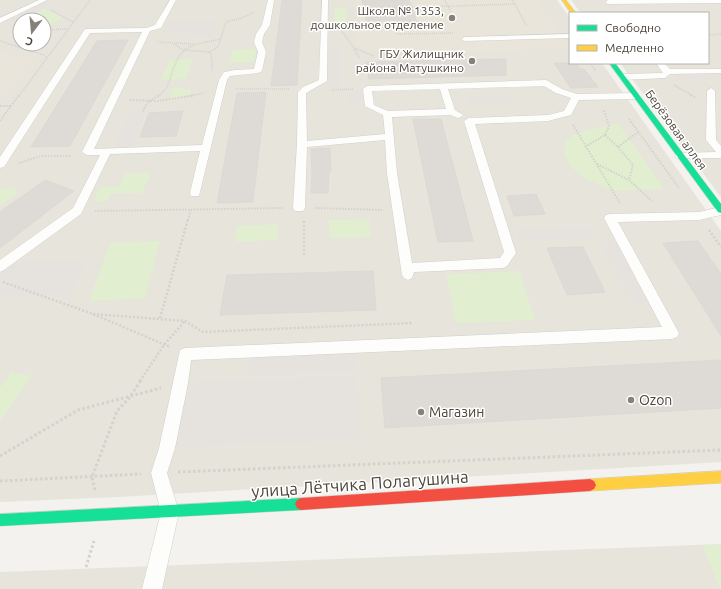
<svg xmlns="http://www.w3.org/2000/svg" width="721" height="589" font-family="Ubuntu,sans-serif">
  <rect width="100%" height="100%" fill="#f4f2ee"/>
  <g fill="#e7e4dc" fill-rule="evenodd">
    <path d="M0 0H557L570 18V63H602L721 231V462L119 497 0 502ZM20 20H44V44H20Z"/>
    <polygon points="571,0 721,0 721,197 620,63 708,63 708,13 581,13"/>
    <polygon points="721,544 721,589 0,589 0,572"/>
  </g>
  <g fill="#eae5da">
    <polygon points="354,0 536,0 570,45 570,49 372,52 356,45"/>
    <polygon points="0,52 31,61 0,97"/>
  </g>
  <g fill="#e1eecf">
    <polygon points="346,7 347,25 334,25 335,8"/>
    <polygon points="45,9 62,18 44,30 44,20 22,20"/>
    <polygon points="256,49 254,62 230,63 233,50"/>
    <polygon points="192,59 186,79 161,80 169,60"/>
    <polygon points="173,87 191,90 190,95 170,100"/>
    <polygon points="618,123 665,189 613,191 584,178 570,166 564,153 566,141 577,133"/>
    <polygon points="125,173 151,173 142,193 111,193 107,201 93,201 100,187 119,187"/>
    <polygon points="16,188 18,193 0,206 0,189"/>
    <polygon points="369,219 371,237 329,238 329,220"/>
    <polygon points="278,224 277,240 235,242 237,226"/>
    <polygon points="160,241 145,298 89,301 110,243"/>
    <polygon points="519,271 535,320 456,323 446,274"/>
    <polygon points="11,372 32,376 0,421 0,387"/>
    <polygon points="702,545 721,545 721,589 720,589"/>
  </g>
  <g fill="#e6e3df">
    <polygon points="45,2 52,4 9,26 1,23"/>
    <polygon points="218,20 214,37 190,37 192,32 163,32 168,21"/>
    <polygon points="88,23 130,23 126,29 82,29"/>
    <polygon points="329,47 339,47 341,89 330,89"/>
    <polygon points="721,73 721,79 680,80 675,74"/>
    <polygon points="349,91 362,91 363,104 350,104"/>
    <polygon points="510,96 513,103 470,104 467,97"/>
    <polygon points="129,111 146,111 130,150 113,151"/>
    <polygon points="589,227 594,238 519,241 515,229"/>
    <polygon points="615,241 647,302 632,303 601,242"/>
    <polygon points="0,262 87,262 70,297 0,297"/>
    <polygon points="355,352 355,371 247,376 249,357"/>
    <polygon points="357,376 360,440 167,448 181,383"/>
  </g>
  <g fill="#dedbd6" stroke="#dcd9d4">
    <polygon points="282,0 302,0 297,85 271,86"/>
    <polygon points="362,0 409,0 417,22 395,23 394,20 366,21"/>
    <polygon points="128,40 70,146 31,147 97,41"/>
    <polygon points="506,59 506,75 369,79 366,62"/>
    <polygon points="554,63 576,63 580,69 584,69 598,87 571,88"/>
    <polygon points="266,92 253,202 217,203 237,93"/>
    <polygon points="183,111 176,136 140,137 149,113"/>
    <polygon points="413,119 441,119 473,241 438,242"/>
    <polygon points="330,148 331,170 329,171 328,193 311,193 312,173 311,149"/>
    <polygon points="45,180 74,191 0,248 0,212"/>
    <polygon points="536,194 545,214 514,216 507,196"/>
    <polygon points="698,241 721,274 721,336 663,243"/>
    <polygon points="583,247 605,292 567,295 547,248"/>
    <polygon points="373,271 376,310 220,315 227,275"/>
    <polygon points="721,360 721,408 385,428 381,378"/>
  </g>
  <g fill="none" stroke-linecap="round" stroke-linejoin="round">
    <g stroke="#d2d0cb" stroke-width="1">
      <g id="lane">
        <polygon points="39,0 47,0 0,23 0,18"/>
        <polygon points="170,0 176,0 161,28 150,31 94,149 202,145 219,80 224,72 235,70 254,69 258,52 254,42 256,34 262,25 268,0 274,0 270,25 264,34 262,42 266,52 262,71 258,73 230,76 227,80 199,196 191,196 190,193 200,151 110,154 81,214 4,270 0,272 0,260 73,208 100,155 87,155 82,152 142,32 90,33 4,167 0,168 0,157 85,29 146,28 155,25"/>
        <path d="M322 0H328L327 81 306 93 307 141 385 134 383 115 365 106 363 89 367 86 546 80 562 89 577 94 636 93 640 96 636 99 579 100 571 115 548 121 475 124 516 253 507 266 503 268 414 272 412 278 408 280 404 278 402 275 387 173 385 140 307 147 305 208 303 211H295L293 208 297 144 298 92 303 87 319 80ZM544 86 556 93 571 98 564 111 548 115 469 118 464 121 504 252 500 258 412 263 397 173 392 117 450 115 458 118 461 117 463 115 455 110 448 89ZM440 89 446 109 388 111 374 105 372 91Z"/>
        <polygon points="721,0 721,3 608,4 605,2 608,0"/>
        <polygon points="570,34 570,38 465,41 461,39 465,37"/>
        <polygon points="656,63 664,63 670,69 721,69 721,73 670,74 665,78 622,80 618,77 622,74 663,73"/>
        <polygon points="711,88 715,91 716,140 721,146 721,158 676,158 675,156 676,154 680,153 716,152 706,140 707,91"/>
        <polygon points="721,207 721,215 699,220 618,222 679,333 677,337 672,339 191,360 188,383 175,448 167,473 179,512 162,589 142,589 161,512 151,473 159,448 180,350 185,348 662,327 604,218 606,215 610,214 699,212"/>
      </g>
    </g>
    <g stroke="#d3cfc5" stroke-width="1">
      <g id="fast">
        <polygon points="609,63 615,63 721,204 721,213 718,212"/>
        <polygon points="301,498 305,500 307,504 305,508 301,510 0,526 0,514"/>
      </g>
    </g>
    <g stroke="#d3cfc5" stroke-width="1">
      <g id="slow">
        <polygon points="562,0 566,0 576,13 571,13"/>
        <polygon points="721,471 721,483 590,491 586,489 584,485 586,481 590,479"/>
      </g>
    </g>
    <g stroke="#d3cfc5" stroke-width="1">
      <polygon id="jam" points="590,479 594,481 596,485 594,489 590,491 301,510 297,508 295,504 297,500 301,498"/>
    </g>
    <g stroke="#d3d2cc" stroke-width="1.5" stroke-dasharray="1 1" stroke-linecap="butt">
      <polyline points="445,0 451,12"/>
      <polyline points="512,0 515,4"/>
      <polyline points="388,8 515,4 526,25"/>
      <polyline points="51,10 73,22"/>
      <polyline points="339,27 354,48 374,56"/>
      <polyline points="44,30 67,29"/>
      <polyline points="396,34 454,33"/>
      <polyline points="708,35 721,34"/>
      <polyline points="0,41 44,55 47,58"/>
      <polyline points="158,42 194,44"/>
      <polyline points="174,44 183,50 210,52 212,59 212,71"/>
      <polyline points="354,49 360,59"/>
      <polyline points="210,52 218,47 226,22 242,18 254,12"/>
      <polyline points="590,63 596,71"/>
      <polyline points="674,85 693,96"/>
      <polyline points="236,89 289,89"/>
      <polyline points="332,90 353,89"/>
      <polyline points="19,96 90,0"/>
      <path d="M158 96C173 87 170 66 181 54 189 43 209 42 221 39"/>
      <polyline points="191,96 204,93"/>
    </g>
    <g stroke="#d3d2cc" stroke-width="2" stroke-dasharray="1.5 1.5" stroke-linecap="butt">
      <polyline points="691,95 696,98"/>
      <polyline points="130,100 159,101 195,95"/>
      <polyline points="0,106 11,106"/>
      <polyline points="143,111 148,102 160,95"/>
      <polyline points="629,119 679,188"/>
      <polyline points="0,121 19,95"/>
      <polyline points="573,125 620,203"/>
      <polyline points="605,135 618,147 633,165 629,180"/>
      <polyline points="585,147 605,135 609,126 604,110"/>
      <polyline points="618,147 638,132"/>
      <polyline points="19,163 41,156 71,156"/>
      <polyline points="597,164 629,180 652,201"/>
      <polyline points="315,208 382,210"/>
      <polyline points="95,211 284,208"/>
      <polyline points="188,220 191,209"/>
    </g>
    <g stroke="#d3d2cc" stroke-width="2.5" stroke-dasharray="2 2" stroke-linecap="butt">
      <polyline points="304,221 304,256"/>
      <polyline points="709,230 721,247"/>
      <polyline points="3,282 93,314 170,347"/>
      <polyline points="93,314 185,321 203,332 412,323"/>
      <polyline points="160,318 188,219"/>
      <polyline points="140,381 164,345 185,321"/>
    </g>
    <g stroke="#d3d2cc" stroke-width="3" stroke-dasharray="2.5 2.5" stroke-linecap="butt">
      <polyline points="0,456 78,410 161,388"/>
      <polyline points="178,472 721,450"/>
      <polyline points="0,481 141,474"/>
      <polyline points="95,490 92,477 117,411 130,397 141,380"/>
      <polyline points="86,567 94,541"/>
    </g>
    <use href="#lane" fill="#fdfdfc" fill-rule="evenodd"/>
    <use href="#fast" fill="#16e098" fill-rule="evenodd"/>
    <use href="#slow" fill="#ffcf43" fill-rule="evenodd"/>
    <use href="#jam" fill="#f24e42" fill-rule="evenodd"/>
  </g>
  <g fill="#868178" stroke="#fff" stroke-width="1.5">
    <circle cx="452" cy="18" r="4"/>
    <circle cx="472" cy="61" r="4"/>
    <circle cx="631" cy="400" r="4"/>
    <circle cx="421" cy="412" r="4"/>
  </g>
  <g text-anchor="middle" stroke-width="3" stroke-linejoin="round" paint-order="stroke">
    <g font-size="12" fill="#4b4439" stroke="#fff" text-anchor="end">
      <text x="444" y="15">Школа № 1353,<tspan x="444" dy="14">дошкольное отделение</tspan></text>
      <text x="464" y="58">ГБУ Жилищник<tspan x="464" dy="14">района Матушкино</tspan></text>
    </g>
    <g font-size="12" fill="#4b4439" stroke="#fff">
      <text transform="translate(676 130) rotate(54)" y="4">Берёзовая аллея</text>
    </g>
    <g font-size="14" fill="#4b4439" stroke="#fff" text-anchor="start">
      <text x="639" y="405">Ozon</text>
      <text x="429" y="417">Магазин</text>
    </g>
    <g font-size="17" fill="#4b4439" stroke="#fff">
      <text transform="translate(360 484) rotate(-4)" y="6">улица Лётчика Полагушина</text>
    </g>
  </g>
  <rect x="569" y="12" width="140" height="52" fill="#ffffff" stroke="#b7b4b0"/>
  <rect x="577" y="25" width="20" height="6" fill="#16e098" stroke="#b7b4b0"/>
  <text x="605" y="32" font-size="12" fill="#4b4439">Свободно</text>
  <rect x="577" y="45" width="20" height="6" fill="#ffcf43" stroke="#b7b4b0"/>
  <text x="605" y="52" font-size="12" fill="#4b4439">Медленно</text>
  <g transform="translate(32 32) rotate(196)"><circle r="19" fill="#ffffff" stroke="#b7b4b0"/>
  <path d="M0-3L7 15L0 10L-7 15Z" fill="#868178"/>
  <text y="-6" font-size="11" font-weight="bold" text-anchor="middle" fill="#4b4439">С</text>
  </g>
</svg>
